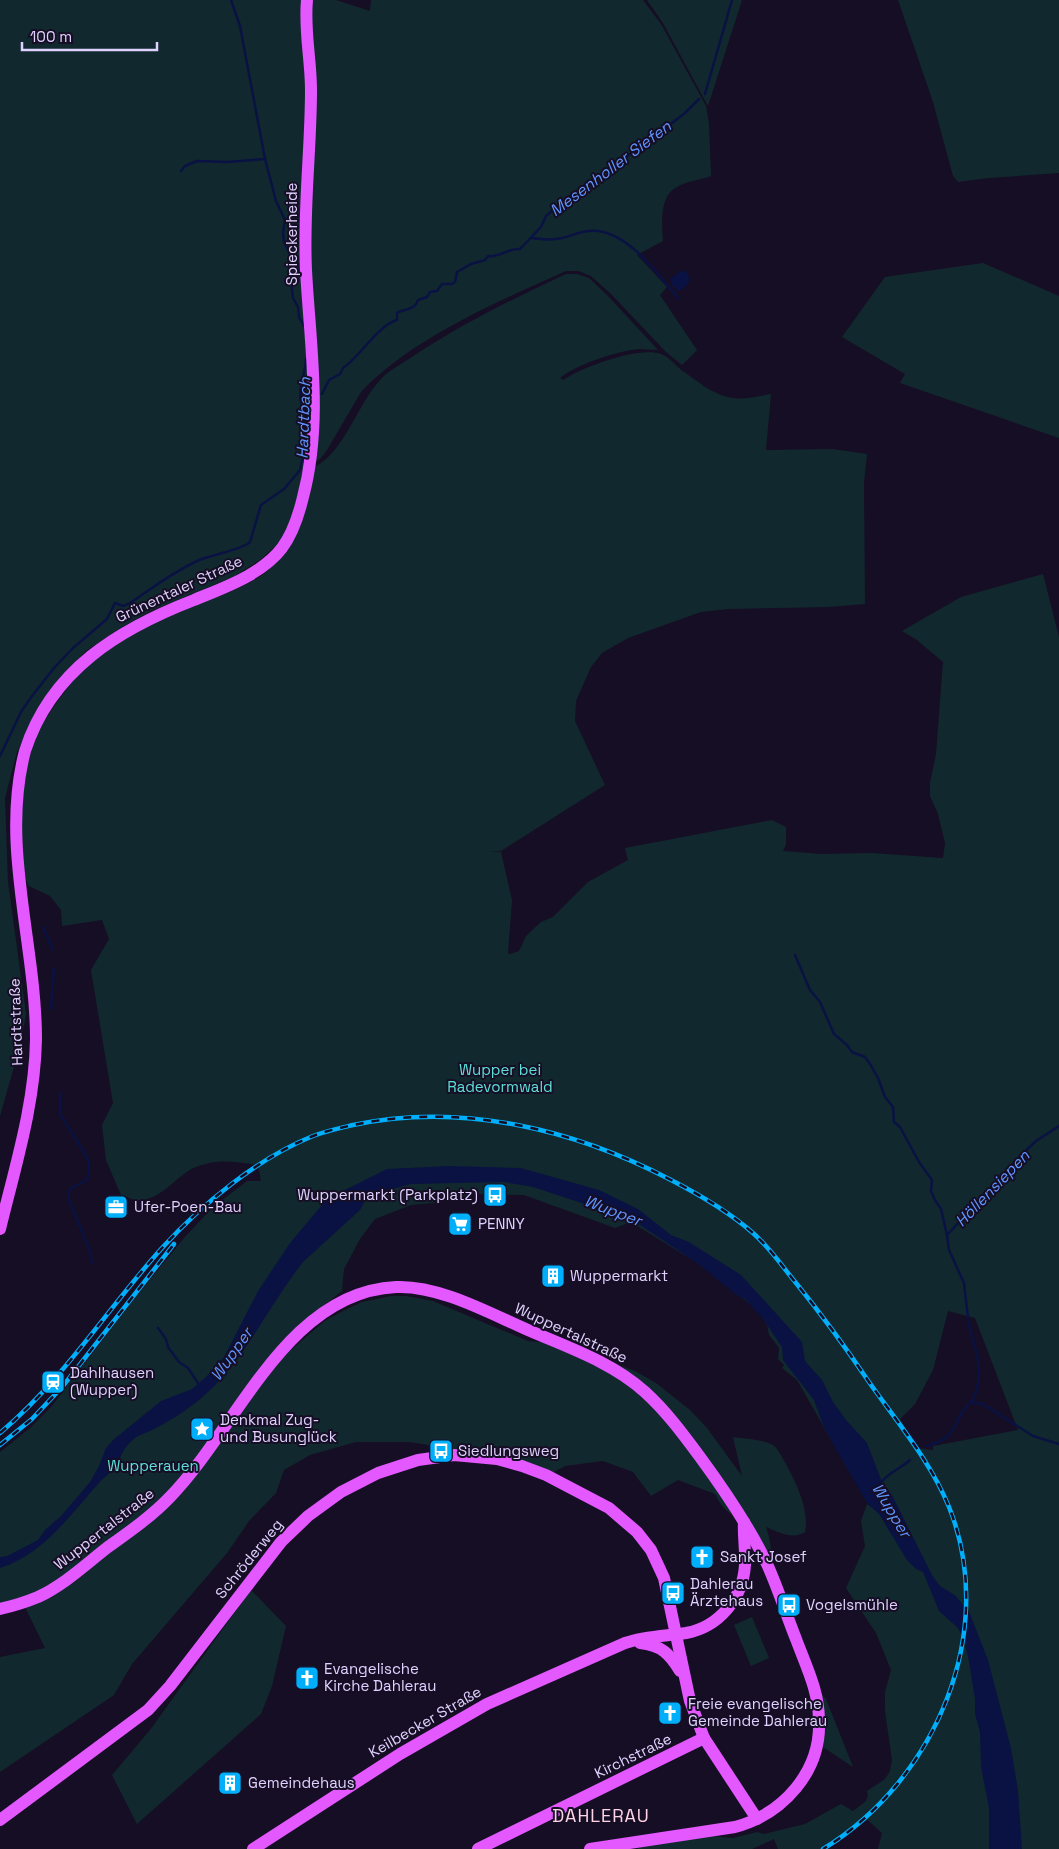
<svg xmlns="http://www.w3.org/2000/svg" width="1059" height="1849" font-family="'Space Grotesk',sans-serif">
  <rect width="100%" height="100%" fill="#160e24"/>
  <g fill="#11292e" fill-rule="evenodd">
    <path d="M0 0H336L370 11 371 0H643L661 24 706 106 709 124 711 176C700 180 687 181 677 187 659 196 662 224 663 241L637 255 667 287 660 295 697 350 682 365 666 352 611 294 591 276 578 271H566C499 301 412 338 361 392L327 450 321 458 312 464 308 420 302 476 292 519 281 541 260 560 235 576 151 611 120 628 86 651 59 679 38 710 17 752 5 798 8 882 26 1014 21 1042 0 1116Z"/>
    <polygon points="647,0 742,0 708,106 663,23"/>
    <polygon points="898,0 1059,0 1059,173 988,178 958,182 953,176 933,102"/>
    <polygon points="983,263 1059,296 1059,438 900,383 905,374 842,337 885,277"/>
    <path d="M566 274H577L589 278 609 297 658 350C651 350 644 349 638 349 615 352 577 364 560 378L563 380C582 367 639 346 661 354 668 356 674 364 679 368 694 379 714 396 733 398 746 400 758 396 771 394L766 450 832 449 867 454 864 483 865 604 828 607 728 609 701 612 628 638 602 653 591 667 576 701 575 721 605 785 501 851H490L501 852 512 900 508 953 510 954 519 951 526 936 541 922 553 917 588 882 628 860 625 848 772 820 786 827V844L783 851 821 854 871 853 943 858 945 843 938 814 930 796V783L936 754 943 662 917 640 902 631 961 597 1043 574 1059 637V1849H878L882 1833 864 1817 853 1828 825 1849H778L774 1839 752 1849H637L640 1847 711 1836 733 1838 757 1832 764 1834 805 1824 841 1804 853 1811 866 1801 868 1795 867 1791 885 1779 890 1771 892 1760 885 1711V1692L891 1670 876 1633 846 1588 865 1546 861 1521 867 1504 874 1509 857 1485 797 1380 782 1368 784 1365 778 1359 779 1348 769 1335 767 1324 755 1309 736 1292 710 1271 631 1222 615 1228 524 1195 477 1194 432 1203 411 1205 375 1219 360 1239 344 1269 342 1291 307 1319 169 1496 56 1586 0 1608V1452L30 1428 52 1406 128 1307 184 1238 212 1208 247 1181H261L258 1165C235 1162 219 1158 196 1167 176 1175 160 1203 135 1200 131 1199 125 1196 121 1195L106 1160 102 1125 113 1103 91 970 109 939 102 920 62 926 61 910 50 896 29 886 22 872 18 807 25 771 37 733 52 709 77 675 127 634 193 605 225 594 249 583 264 574 288 551 313 468C347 451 356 403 384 376 393 368 405 362 415 355 462 324 514 298 566 274ZM948 1311 975 1318 1018 1430 933 1446V1450L917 1448 900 1419 915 1404 933 1370Z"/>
    <path d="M391 1296H406L433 1301 528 1341 561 1344 635 1371 656 1383 690 1410 707 1428 742 1476 733 1437C745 1439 764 1439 774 1446 778 1449 781 1455 783 1459 794 1478 810 1509 805 1532 793 1540 778 1532 766 1527 770 1541 774 1550 767 1564L744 1520C728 1514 722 1508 715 1494L678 1480 651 1496 633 1472 603 1461 565 1466 552 1473 466 1453 455 1449 409 1442H356L310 1455 284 1470 276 1493 249 1521 227 1553 132 1664 114 1695 0 1772V1657L45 1648 25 1607 135 1528 278 1361 314 1330 326 1320 345 1310 362 1302Z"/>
    <polygon points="251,1590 286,1626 272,1686 261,1714 137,1824 112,1775 150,1730"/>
    <polygon points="752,1617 769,1658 751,1666 734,1625"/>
    <polygon points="814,1686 826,1699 853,1767 817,1743"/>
  </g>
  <g fill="#091242">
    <path d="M682 270 687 273 690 279C688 284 684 290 678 291L672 285 670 279Z"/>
    <path d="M449 1166 521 1168 599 1190 638 1209 671 1235 689 1242 741 1275 802 1342 805 1361 822 1380 833 1402 846 1420 867 1443 882 1482 893 1497 932 1575 940 1586 956 1596 970 1614 988 1660 1011 1748 1018 1790 1022 1849H989V1808L981 1767 980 1732 975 1714V1699L968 1656 964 1641 958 1628 939 1611 923 1572 916 1569 907 1560 879 1514 867 1503 836 1449 823 1425 814 1400 783 1360 782 1347 763 1319 745 1299 735 1294 697 1263 640 1225 624 1217 533 1187 504 1182 411 1184 386 1191 365 1201 360 1210 303 1262C269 1305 247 1356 207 1393 191 1408 173 1419 154 1429 148 1433 139 1434 134 1439 124 1446 121 1457 115 1467 111 1473 104 1477 99 1483 70 1515 43 1555 0 1568V1557L7 1556 38 1540 45 1530 61 1516 90 1482 98 1468 106 1448 113 1440 161 1401 192 1389 206 1377 224 1357 258 1291 290 1243 327 1199 387 1169Z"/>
  </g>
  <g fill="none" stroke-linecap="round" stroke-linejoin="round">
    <g stroke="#091242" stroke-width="2.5">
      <polyline points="231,0 240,26 265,159 276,201 285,220 283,233 284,242 290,254 290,274 293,298 298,307 299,317 304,326"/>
      <polyline points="705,94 732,0"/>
      <polyline points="181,171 185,166 197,161 227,162 265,159"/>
      <path d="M531 238C541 239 552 241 562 238 571 236 579 232 588 231 624 226 657 273 678 298"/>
      <path d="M322 394 329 380 340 374 343 368C360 357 377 326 397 320V313C404 308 415 311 418 300L427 297 430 292 437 291 442 284H452L455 282 457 272 471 264 485 260 488 256C499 258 508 248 520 249L541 227 546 216 563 201 650 140 685 113 699 99"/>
      <path d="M0 756 21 712 32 696 54 668 73 648 107 619 115 603 123 606C132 603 137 598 146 592 163 580 180 569 199 560 211 555 244 549 250 542L261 505 284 489 300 470 303 456 300 444 305 432 306 410C293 399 306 374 306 359"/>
      <polyline points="43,927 53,950"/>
      <polyline points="795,955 810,990 820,1002 834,1034 847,1045 852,1052 865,1057 870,1064 878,1078 885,1097 893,1107 894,1122 900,1127 919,1162 932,1180 931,1191 935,1200 941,1209 947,1235"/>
      <polyline points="51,1009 54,968"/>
      <path d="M60 1092V1114L85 1154 89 1163 88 1178C83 1184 76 1185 70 1189L68 1197 89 1249 92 1263"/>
      <polyline points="968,1318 964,1283 949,1250 947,1235 1021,1155 1036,1141 1059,1126"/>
      <polyline points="158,1328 166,1339 168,1347 179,1362 188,1368 200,1386"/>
      <polyline points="971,1402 983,1404 1033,1436 1059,1444"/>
      <path d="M927 1446C948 1440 951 1434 960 1416 963 1409 970 1405 974 1397 986 1370 974 1347 968 1321"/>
      <path d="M880 1484C887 1473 900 1469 910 1460"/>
    </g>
    <g stroke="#e358ff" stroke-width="12">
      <path d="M0 1229C15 1167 35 1104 36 1039 36 944 0 845 25 751 51 670 119 629 194 600 225 587 261 575 282 548 293 533 299 514 303 497 323 422 310 345 306 270 303 210 311 150 311 90 311 60 304 30 307 0"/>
      <path d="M0 1609C13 1606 26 1602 38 1597 64 1585 86 1564 108 1547 129 1532 152 1516 170 1497 237 1429 286 1292 396 1287 439 1285 489 1313 528 1330 567 1347 612 1362 645 1392 666 1411 683 1434 700 1457 725 1491 749 1526 767 1564 778 1588 786 1614 796 1639 806 1666 819 1691 819 1721 821 1772 783 1814 735 1827L590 1849"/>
      <path d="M640 1643C661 1645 670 1654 680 1671"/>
      <polyline points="0,1820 148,1710 170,1686 281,1542 308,1516 341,1492 378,1473 418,1460 454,1455 497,1459 522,1466 546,1475 609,1508 637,1532 651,1550 664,1578 690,1701 704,1738 757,1819"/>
      <path d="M253 1849 400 1754 487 1704 625 1643C645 1636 666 1636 686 1633 719 1627 743 1598 745 1565 746 1551 743 1537 744 1522"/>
      <polyline points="478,1849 704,1738"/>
    </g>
    <g stroke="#00affc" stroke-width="4.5">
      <g id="rail">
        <path d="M0 1433C64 1379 107 1309 162 1248 202 1204 258 1158 313 1136 326 1131 340 1128 353 1125 461 1102 574 1129 671 1180 700 1195 728 1211 753 1233 770 1248 782 1266 796 1283 822 1315 846 1348 869 1382 897 1422 931 1462 949 1507 999 1632 935 1781 823 1849"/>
        <polyline points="0,1445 32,1419 63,1386 174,1244"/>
      </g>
    </g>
    <use href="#rail" stroke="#160e24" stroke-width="2.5" stroke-dasharray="8" stroke-linecap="butt"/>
  </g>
  <defs>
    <g id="bus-square" transform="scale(1.25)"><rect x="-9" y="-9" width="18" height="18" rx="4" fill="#00affc" stroke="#160e24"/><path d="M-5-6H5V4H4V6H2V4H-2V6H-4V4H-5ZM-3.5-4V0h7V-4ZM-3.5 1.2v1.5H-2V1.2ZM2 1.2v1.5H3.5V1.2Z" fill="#fff"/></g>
    <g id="office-square" transform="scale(1.25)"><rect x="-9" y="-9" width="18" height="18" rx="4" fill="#00affc" stroke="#160e24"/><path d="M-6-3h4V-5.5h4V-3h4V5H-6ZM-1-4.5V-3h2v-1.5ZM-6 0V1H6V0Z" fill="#fff"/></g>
    <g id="supermarket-square" transform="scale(1.25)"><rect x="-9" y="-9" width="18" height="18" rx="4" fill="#00affc" stroke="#160e24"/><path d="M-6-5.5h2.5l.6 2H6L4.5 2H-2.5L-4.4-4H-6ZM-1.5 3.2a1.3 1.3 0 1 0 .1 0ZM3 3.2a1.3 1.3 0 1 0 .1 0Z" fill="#fff"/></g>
    <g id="building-square" transform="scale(1.25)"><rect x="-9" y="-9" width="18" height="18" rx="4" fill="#00affc" stroke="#160e24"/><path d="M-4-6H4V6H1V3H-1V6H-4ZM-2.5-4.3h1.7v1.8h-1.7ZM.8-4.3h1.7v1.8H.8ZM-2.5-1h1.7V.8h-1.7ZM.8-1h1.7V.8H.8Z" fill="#fff"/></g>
    <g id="station-square" transform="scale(1.25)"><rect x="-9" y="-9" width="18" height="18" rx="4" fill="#00affc" stroke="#160e24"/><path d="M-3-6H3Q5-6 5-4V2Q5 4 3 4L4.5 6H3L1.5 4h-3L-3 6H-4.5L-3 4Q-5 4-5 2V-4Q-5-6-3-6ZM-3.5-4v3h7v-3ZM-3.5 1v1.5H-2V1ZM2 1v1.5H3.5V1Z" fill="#fff"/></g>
    <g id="sight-square" transform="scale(1.25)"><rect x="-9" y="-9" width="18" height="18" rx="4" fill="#00affc" stroke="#160e24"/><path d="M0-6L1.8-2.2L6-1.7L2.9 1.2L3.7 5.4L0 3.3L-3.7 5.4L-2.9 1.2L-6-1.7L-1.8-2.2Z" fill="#fff"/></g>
    <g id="church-square" transform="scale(1.25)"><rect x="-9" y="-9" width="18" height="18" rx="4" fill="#00affc" stroke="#160e24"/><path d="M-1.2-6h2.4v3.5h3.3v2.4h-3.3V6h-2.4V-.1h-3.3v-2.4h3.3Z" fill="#fff"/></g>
  </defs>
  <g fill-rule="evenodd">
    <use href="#bus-square" x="495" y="1195"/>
    <use href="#office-square" x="116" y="1207"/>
    <use href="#supermarket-square" x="460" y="1224"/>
    <use href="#building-square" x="553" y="1276"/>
    <use href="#station-square" x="53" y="1382"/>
    <use href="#sight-square" x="202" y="1429"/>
    <use href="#bus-square" x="441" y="1451"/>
    <use href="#church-square" x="702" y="1557"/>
    <use href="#bus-square" x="673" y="1593"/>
    <use href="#bus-square" x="789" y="1605"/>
    <use href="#church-square" x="307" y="1678"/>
    <use href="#church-square" x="670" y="1713"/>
    <use href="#building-square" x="230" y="1783"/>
  </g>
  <g text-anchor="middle" stroke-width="4" stroke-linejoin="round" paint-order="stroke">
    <g font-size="15" fill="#e0d1ff" stroke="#160e24">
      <text transform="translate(292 234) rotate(-90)" y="5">Spieckerheide</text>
      <text transform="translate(179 589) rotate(-25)" y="5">Grünentaler Straße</text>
      <text transform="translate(16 1022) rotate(-92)" y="5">Hardtstraße</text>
      <text transform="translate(571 1333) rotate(25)" y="5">Wuppertalstraße</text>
      <text transform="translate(104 1529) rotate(-38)" y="5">Wuppertalstraße</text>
      <text transform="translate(249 1559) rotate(-51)" y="5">Schröderweg</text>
      <text transform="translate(425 1722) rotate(-30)" y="5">Keilbecker Straße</text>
      <text transform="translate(633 1756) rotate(-26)" y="5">Kirchstraße</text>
    </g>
    <g font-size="15" fill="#5ce0da" stroke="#160e24">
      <text x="500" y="1075">Wupper bei<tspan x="500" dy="17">Radevormwald</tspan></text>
      <text x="153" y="1471">Wupperauen</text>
    </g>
    <g font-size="15" fill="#e0d1ff" stroke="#160e24" text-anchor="start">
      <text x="478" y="1200" text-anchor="end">Wuppermarkt (Parkplatz)</text>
      <text x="134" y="1212">Ufer-Poen-Bau</text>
      <text x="478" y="1229">PENNY</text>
      <text x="570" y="1281">Wuppermarkt</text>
      <text x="70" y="1378">Dahlhausen<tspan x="70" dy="17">(Wupper)</tspan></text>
      <text x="220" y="1425">Denkmal Zug-<tspan x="220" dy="17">und Busunglück</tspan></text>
      <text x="458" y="1456">Siedlungsweg</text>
      <text x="720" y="1562">Sankt Josef</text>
      <text x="690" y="1589">Dahlerau<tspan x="690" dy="17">Ärztehaus</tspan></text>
      <text x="806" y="1610">Vogelsmühle</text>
      <text x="324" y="1674">Evangelische<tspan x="324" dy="17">Kirche Dahlerau</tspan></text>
      <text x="688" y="1709">Freie evangelische<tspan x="688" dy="17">Gemeinde Dahlerau</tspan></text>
      <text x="248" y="1788">Gemeindehaus</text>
    </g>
    <g font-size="16" font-style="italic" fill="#5f94ff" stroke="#160e24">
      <text transform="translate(610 168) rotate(-37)" y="6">Mesenholler Siefen</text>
      <text transform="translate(303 418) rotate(-88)" y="6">Hardtbach</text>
      <text transform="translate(992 1188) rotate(-46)" y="6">Höllensiepen</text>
      <text transform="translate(613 1210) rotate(21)" y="6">Wupper</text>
      <text transform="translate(231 1354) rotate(-55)" y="6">Wupper</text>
      <text transform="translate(892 1510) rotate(59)" y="6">Wupper</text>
    </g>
    <g font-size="18" letter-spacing="1" fill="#ffd3e6" stroke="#160e24">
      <text x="601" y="1822">DAHLERAU</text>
    </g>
  </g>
  <path d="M22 42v8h135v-8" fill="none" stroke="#e0d1ff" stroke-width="2.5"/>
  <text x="30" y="42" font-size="15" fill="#e0d1ff" stroke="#160e24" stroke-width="4" paint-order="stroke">100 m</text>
</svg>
